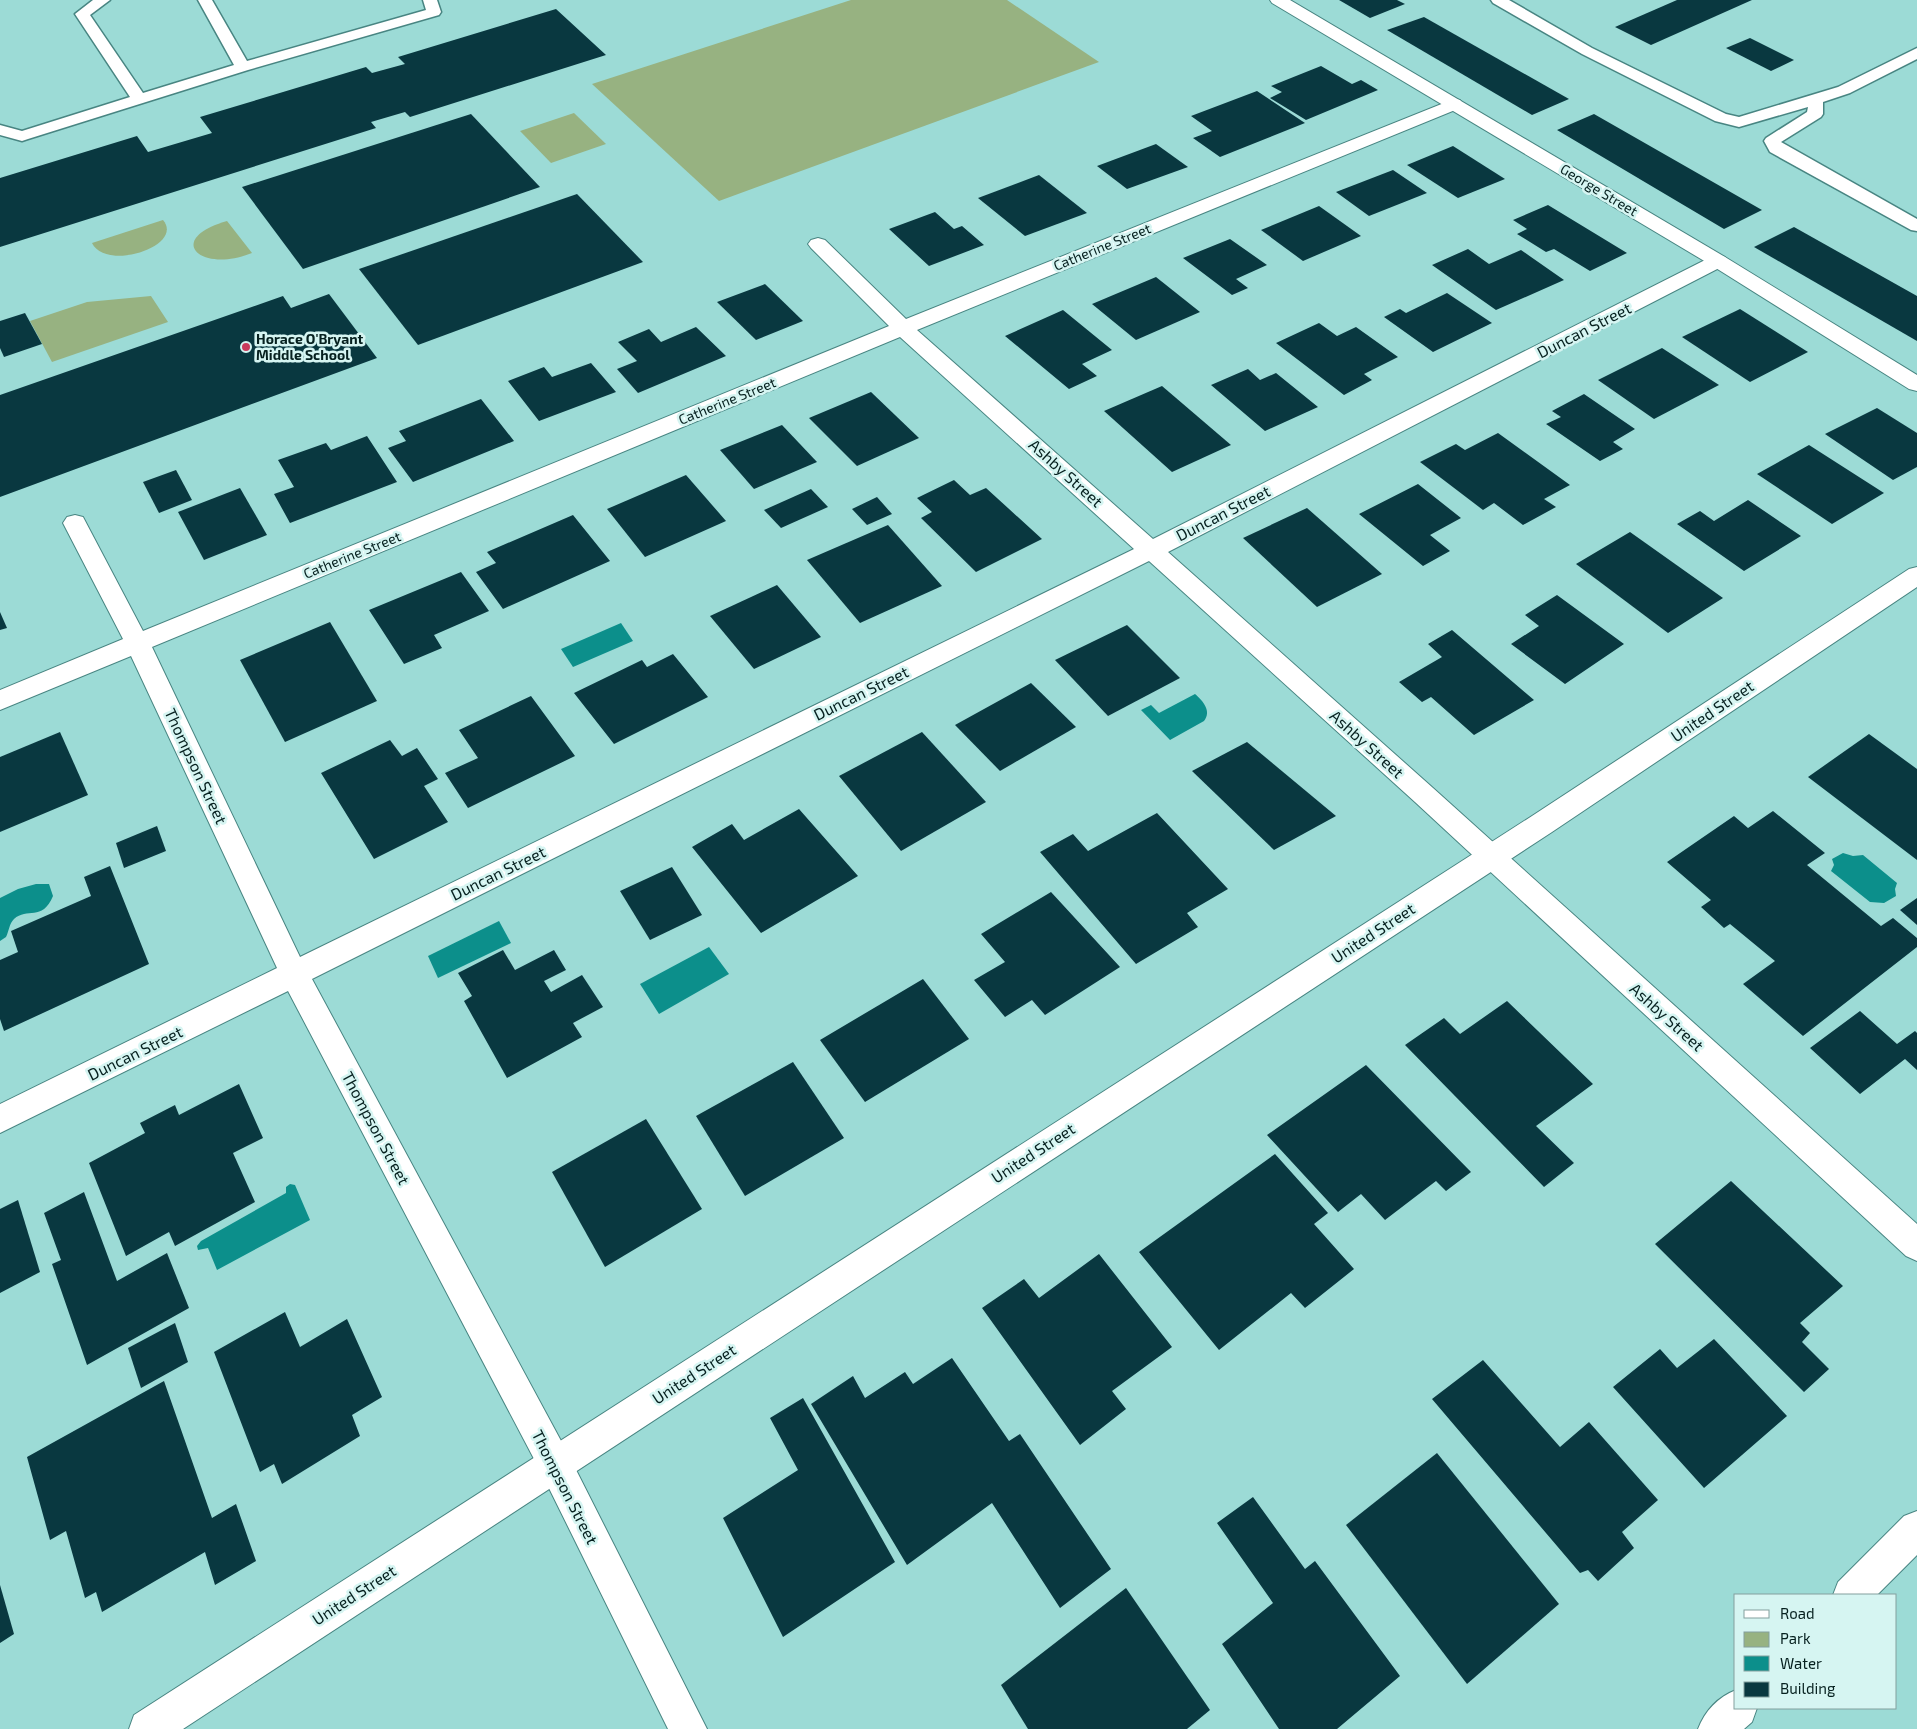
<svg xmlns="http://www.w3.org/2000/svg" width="1917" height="1729" font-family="'Exo 2',sans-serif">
  <rect width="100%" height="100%" fill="#9cdbd6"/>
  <g fill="#97b281">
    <polygon points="851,0 1007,0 1099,62 719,201 592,84"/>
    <polygon points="574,113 606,144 551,163 520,131"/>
    <path d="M163 220C185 246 106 272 92 243Z"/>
    <path d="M227 221 252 253C200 274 164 239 227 221Z"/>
    <polygon points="151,296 168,322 52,362 30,321 87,302"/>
  </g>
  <g fill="#0c8f8b">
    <polygon points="621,623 633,641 573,667 561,649"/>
    <path d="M1195 694C1203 701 1212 711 1204 721L1170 740 1141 710 1151 705 1159 713Z"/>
    <polygon points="1843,853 1853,856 1863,855 1897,883 1895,889 1896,896 1884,903 1870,902 1831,871 1834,865 1832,859"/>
    <path d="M36 884H49L53 896C42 922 27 907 14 919 9 924 9 931 6 937L0 941V898L18 889Z"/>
    <polygon points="499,921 511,943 438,978 428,956"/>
    <polygon points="709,947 729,974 659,1014 640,984"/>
    <polygon points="290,1184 295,1185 310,1220 217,1270 208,1248 198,1250 197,1246 201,1241 286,1193 286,1187"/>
  </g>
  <g fill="#093840">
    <polygon points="1339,0 1397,0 1405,4 1370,18"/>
    <polygon points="1677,0 1752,0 1651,45 1615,27"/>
    <polygon points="556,9 606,55 410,117 405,112 371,122 376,128 0,247 0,178 137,136 148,152 212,133 200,117 366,67 372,73 405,64 398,57"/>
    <polygon points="1424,17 1569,99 1532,115 1387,30"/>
    <polygon points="1750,38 1794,60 1771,71 1726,48"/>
    <polygon points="1321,66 1352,84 1361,80 1378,90 1306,120 1270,98 1282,92 1271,86"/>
    <polygon points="1257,91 1305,123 1220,157 1193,138 1212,131 1191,116"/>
    <polygon points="471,114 540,187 303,269 242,187"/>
    <polygon points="1594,114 1762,210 1724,229 1557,130"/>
    <polygon points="1156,144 1188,167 1127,189 1097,166"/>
    <polygon points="1453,146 1505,179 1458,198 1407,165"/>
    <polygon points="1393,170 1427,193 1369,216 1336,192"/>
    <polygon points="1039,175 1087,213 1025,236 978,198"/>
    <polygon points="577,194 643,262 418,345 359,269"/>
    <polygon points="1548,205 1627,253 1590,271 1554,249 1546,252 1517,234 1527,229 1513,220"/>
    <polygon points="1319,206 1361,236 1303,261 1261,230"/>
    <polygon points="935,212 954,229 962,226 984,245 929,266 889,229"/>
    <polygon points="1794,227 1917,296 1917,341 1754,247"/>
    <polygon points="1230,239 1267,265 1236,279 1248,288 1232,295 1183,258"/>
    <polygon points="1468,249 1489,264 1521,250 1564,280 1496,310 1432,265"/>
    <polygon points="1156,277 1200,312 1136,340 1092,304"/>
    <polygon points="765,284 803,321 756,340 717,302"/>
    <polygon points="1447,293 1492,323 1433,352 1384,317 1400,309 1406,313"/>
    <polygon points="329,294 377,358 0,497 0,395 283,296 291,308"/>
    <polygon points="1740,309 1808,352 1750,382 1682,337"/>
    <polygon points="1063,310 1112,350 1082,364 1097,376 1069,389 1005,336"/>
    <polygon points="25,313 42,344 4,357 0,348 0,321"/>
    <polygon points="1319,323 1337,336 1356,327 1398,357 1364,374 1372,380 1344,395 1276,343"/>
    <polygon points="696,327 726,356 638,393 617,369 637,361 618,342 649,329 661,342"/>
    <polygon points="1662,348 1719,385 1654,419 1598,380"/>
    <polygon points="591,363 616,392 539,421 508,381 544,367 552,377"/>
    <polygon points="1248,369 1260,380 1276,373 1318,407 1265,431 1211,385"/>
    <polygon points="1162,386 1231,445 1172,472 1104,411"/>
    <polygon points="871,392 919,438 857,466 809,418"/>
    <polygon points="1584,394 1635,429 1613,442 1623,449 1600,461 1546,424 1561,417 1552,411"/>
    <polygon points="481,399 514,441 413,482 388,448 406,441 399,431"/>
    <polygon points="1877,408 1917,433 1917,467 1893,480 1825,434"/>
    <polygon points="782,425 817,462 754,489 720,450"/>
    <polygon points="1498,433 1570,485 1544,499 1556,507 1523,525 1494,503 1483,510 1420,462 1456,444 1465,450"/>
    <polygon points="367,436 397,482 290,523 274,494 294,487 278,460 326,443 331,450"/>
    <polygon points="1809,445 1884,493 1832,524 1757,474"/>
    <polygon points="176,470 192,500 159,513 143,482"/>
    <polygon points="686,475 726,521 645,557 607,509"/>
    <polygon points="954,480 970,495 986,488 1042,539 976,572 921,518 932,512 917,498"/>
    <polygon points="1418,484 1461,518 1430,535 1450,551 1423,566 1359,514"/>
    <polygon points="240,488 267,535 204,560 178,512"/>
    <polygon points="811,489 828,507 781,528 764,510"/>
    <polygon points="877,497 892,514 867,525 852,509"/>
    <polygon points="1748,500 1801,536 1744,571 1677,524 1700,511 1714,521"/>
    <polygon points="1307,508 1382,574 1317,607 1243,538"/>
    <polygon points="573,515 610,561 503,609 476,572 496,563 487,552"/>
    <polygon points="888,525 942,586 860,623 807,560"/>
    <polygon points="1630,532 1723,598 1668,633 1576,564"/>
    <polygon points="461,572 489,611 434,635 442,648 404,664 369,610"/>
    <polygon points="777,585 821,637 754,669 710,616"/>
    <polygon points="1557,595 1624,644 1565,684 1511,644 1539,626 1525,615"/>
    <polygon points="0,612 7,628 0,630"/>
    <polygon points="330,622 377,701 285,742 240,660"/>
    <polygon points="1127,625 1180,678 1108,716 1055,660"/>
    <polygon points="1452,630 1534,700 1474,735 1431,697 1422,702 1399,682 1442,657 1428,644"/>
    <polygon points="673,654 708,697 614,744 574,693 642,660 647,667"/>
    <polygon points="1031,683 1076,727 1000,771 955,725"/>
    <polygon points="531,696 575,756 468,808 445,773 478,758 459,730"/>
    <polygon points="60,732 88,795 0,832 0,757"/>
    <polygon points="922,732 986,802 901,851 839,776"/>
    <polygon points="1869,734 1917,769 1917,860 1808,777"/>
    <polygon points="390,740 402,756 417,748 438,779 424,786 448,822 374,859 321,773"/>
    <polygon points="1247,742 1336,816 1274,850 1192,771"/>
    <polygon points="799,809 858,876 761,933 692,847 732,824 744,840"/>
    <polygon points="1773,811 1825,853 1807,865 1881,926 1893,918 1917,938 1917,947 1803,1036 1743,984 1775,961 1730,924 1724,928 1701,907 1711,900 1667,862 1734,816 1748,828"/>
    <polygon points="1157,813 1228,889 1187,913 1198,927 1136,964 1040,852 1073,834 1088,851"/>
    <polygon points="157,826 166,851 124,868 116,843"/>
    <polygon points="110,866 149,964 4,1031 0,1019 0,960 18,952 11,931 91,896 84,877"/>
    <polygon points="672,867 702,915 650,940 620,891"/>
    <polygon points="1051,892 1120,967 1045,1015 1032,1000 1005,1017 974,980 1005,962 981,934"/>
    <polygon points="1917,898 1917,925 1900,910"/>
    <polygon points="503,950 515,970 554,950 566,970 544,981 551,992 582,975 603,1007 573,1023 582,1037 507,1078 464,1001 472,996 458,973"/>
    <polygon points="923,979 969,1039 865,1102 820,1040"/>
    <polygon points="1507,1001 1593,1084 1536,1126 1574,1163 1544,1187 1405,1045 1444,1018 1460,1034"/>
    <polygon points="1860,1011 1897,1044 1915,1031 1917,1033 1917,1070 1905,1059 1860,1094 1810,1048"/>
    <polygon points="793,1062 844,1138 745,1196 696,1116"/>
    <polygon points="1366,1065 1471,1172 1446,1191 1436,1181 1385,1220 1361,1194 1338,1212 1267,1135"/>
    <polygon points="239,1084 263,1138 233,1153 255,1202 175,1246 169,1232 126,1256 89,1163 145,1133 140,1123 175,1105 179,1115"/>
    <polygon points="646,1119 702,1209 605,1267 552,1172"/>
    <polygon points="1275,1154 1328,1213 1314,1224 1354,1269 1305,1308 1291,1293 1219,1350 1139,1252"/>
    <polygon points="1731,1181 1843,1286 1800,1323 1810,1333 1802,1342 1829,1369 1804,1392 1655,1244"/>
    <polygon points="84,1192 117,1281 167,1253 189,1308 87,1365 52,1264 61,1260 44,1213"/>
    <polygon points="18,1200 40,1272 0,1293 0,1209"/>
    <polygon points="1099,1254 1172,1347 1112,1391 1126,1409 1080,1445 982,1308 1024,1279 1039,1298"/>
    <polygon points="285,1312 300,1347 347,1319 382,1397 352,1415 360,1436 282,1484 274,1464 260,1472 214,1352"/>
    <polygon points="175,1323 188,1362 141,1388 128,1348"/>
    <polygon points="1714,1339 1787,1416 1704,1488 1613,1387 1660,1349 1677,1368"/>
    <polygon points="952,1358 1009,1441 1020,1434 1111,1569 1060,1608 992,1503 907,1565 811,1404 853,1376 865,1398 905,1372 913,1384"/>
    <polygon points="1483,1360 1560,1447 1589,1422 1658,1500 1622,1532 1634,1548 1598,1581 1588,1570 1580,1573 1432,1399"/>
    <polygon points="164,1381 212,1518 236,1504 256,1561 215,1585 205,1552 102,1612 96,1592 85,1598 66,1531 50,1540 27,1457"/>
    <polygon points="803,1398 895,1562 783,1637 723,1518 798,1470 770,1418"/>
    <polygon points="1437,1453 1559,1604 1467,1684 1346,1525"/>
    <polygon points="1253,1497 1305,1569 1315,1561 1400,1676 1337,1729 1279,1729 1222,1644 1273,1603 1217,1523"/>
    <polygon points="0,1585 14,1634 0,1643"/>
    <polygon points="1126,1588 1210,1710 1187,1729 1028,1729 1001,1685"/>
  </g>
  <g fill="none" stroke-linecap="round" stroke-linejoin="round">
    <g stroke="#488582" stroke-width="3">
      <g id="lane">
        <polygon points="93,0 110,0 90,15 143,93 234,65 198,0 212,0 247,61 426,10 423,0 437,0 441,12 439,15 248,70 28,139 22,141 0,135 0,125 22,131 130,97 75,14"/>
        <polygon points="1491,0 1509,0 1592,48 1726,114 1739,117 1838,87 1917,48 1917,59 1850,93 1823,102 1823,114 1821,117 1781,142 1917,219 1917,231 1911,230 1770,152 1764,141 1766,138 1807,112 1808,107 1739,127 1715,121 1582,54 1493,3"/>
      </g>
    </g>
    <g stroke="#488582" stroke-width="2">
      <g id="street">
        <path d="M1454 99 1460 100 1463 104 1460 108 917 330 1153 539 1711 257 1718 255 1725 257 1728 261 1725 265 1168 552 1433 788 1917 1224V1261L1906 1256 1415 802 1149 561 312 979 567 1452 707 1729H668L543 1476 288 991 0 1133V1104L277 968 131 656 0 710V690L123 639 63 523 67 517 75 515 83 517 143 631 889 326 811 248 808 244 811 240 818 238 825 240 906 319ZM900 337 1134 549 300 957 152 647Z"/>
        <polygon points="1917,1511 1917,1555 1877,1595 1833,1595 1838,1582 1904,1516"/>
        <path d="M1736 1690V1708H1757L1752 1722 1744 1729H1698C1705 1711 1718 1697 1736 1690Z"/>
      </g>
    </g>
    <g stroke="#488582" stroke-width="2">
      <g id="secondary">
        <polygon points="1270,0 1290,0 1725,257 1917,375 1917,391 1909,389 1711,265 1272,3"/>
        <polygon points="1917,567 1917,587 1552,832 183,1729 129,1729 134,1715 1532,816 1909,569"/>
      </g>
    </g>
    <use href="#lane" fill="#fff" fill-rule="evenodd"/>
    <use href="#street" fill="#fff" fill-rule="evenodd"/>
    <use href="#secondary" fill="#fff" fill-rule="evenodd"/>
  </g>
  <circle fill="#c93a5c" stroke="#d6f5f2" stroke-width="2" cx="246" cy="347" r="5"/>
  <g text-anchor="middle" stroke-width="5" stroke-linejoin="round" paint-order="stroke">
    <g font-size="14" fill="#06201f" stroke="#d6f5f2">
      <text transform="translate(1599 190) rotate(31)" y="5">George Street</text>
      <text transform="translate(1102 247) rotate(-22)" y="5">Catherine Street</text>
      <text transform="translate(727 401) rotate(-22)" y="5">Catherine Street</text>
      <text transform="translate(352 555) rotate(-22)" y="5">Catherine Street</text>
    </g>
    <g font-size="14" font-weight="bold" fill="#06201f" stroke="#d6f5f2" text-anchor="start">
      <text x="256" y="344">Horace O'Bryant<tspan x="256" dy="16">Middle School</tspan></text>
    </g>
    <g font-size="16" fill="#06201f" stroke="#d6f5f2">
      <text transform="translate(1584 330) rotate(-27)" y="6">Duncan Street</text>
      <text transform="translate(1066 473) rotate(42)" y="6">Ashby Street</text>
      <text transform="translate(1223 513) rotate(-27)" y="6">Duncan Street</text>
      <text transform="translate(861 693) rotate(-26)" y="6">Duncan Street</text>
      <text transform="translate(1712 711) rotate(-34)" y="6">United Street</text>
      <text transform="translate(1367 744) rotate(42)" y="6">Ashby Street</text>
      <text transform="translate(196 766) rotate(65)" y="6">Thompson Street</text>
      <text transform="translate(498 873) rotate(-26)" y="6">Duncan Street</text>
      <text transform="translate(1373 933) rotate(-33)" y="6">United Street</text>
      <text transform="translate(1667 1017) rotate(42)" y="6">Ashby Street</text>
      <text transform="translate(135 1053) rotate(-26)" y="6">Duncan Street</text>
      <text transform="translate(376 1128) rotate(62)" y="6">Thompson Street</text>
      <text transform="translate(1033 1153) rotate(-33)" y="6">United Street</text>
      <text transform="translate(694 1374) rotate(-33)" y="6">United Street</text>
      <text transform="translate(565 1487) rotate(63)" y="6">Thompson Street</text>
      <text transform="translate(354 1595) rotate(-33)" y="6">United Street</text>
    </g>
  </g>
  <rect x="1734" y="1594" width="162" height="115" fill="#d6f5f2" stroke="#83a09e"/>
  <rect x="1744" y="1610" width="25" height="8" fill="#ffffff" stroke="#83a09e"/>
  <text x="1780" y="1619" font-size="15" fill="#06201f">Road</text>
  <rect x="1744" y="1632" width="25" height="15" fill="#97b281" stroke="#83a09e"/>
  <text x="1780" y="1644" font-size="15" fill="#06201f">Park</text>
  <rect x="1744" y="1656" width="25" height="15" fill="#0c8f8b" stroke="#83a09e"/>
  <text x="1780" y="1669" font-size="15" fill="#06201f">Water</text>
  <rect x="1744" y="1682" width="25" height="15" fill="#093840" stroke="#83a09e"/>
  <text x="1780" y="1694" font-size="15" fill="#06201f">Building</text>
</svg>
